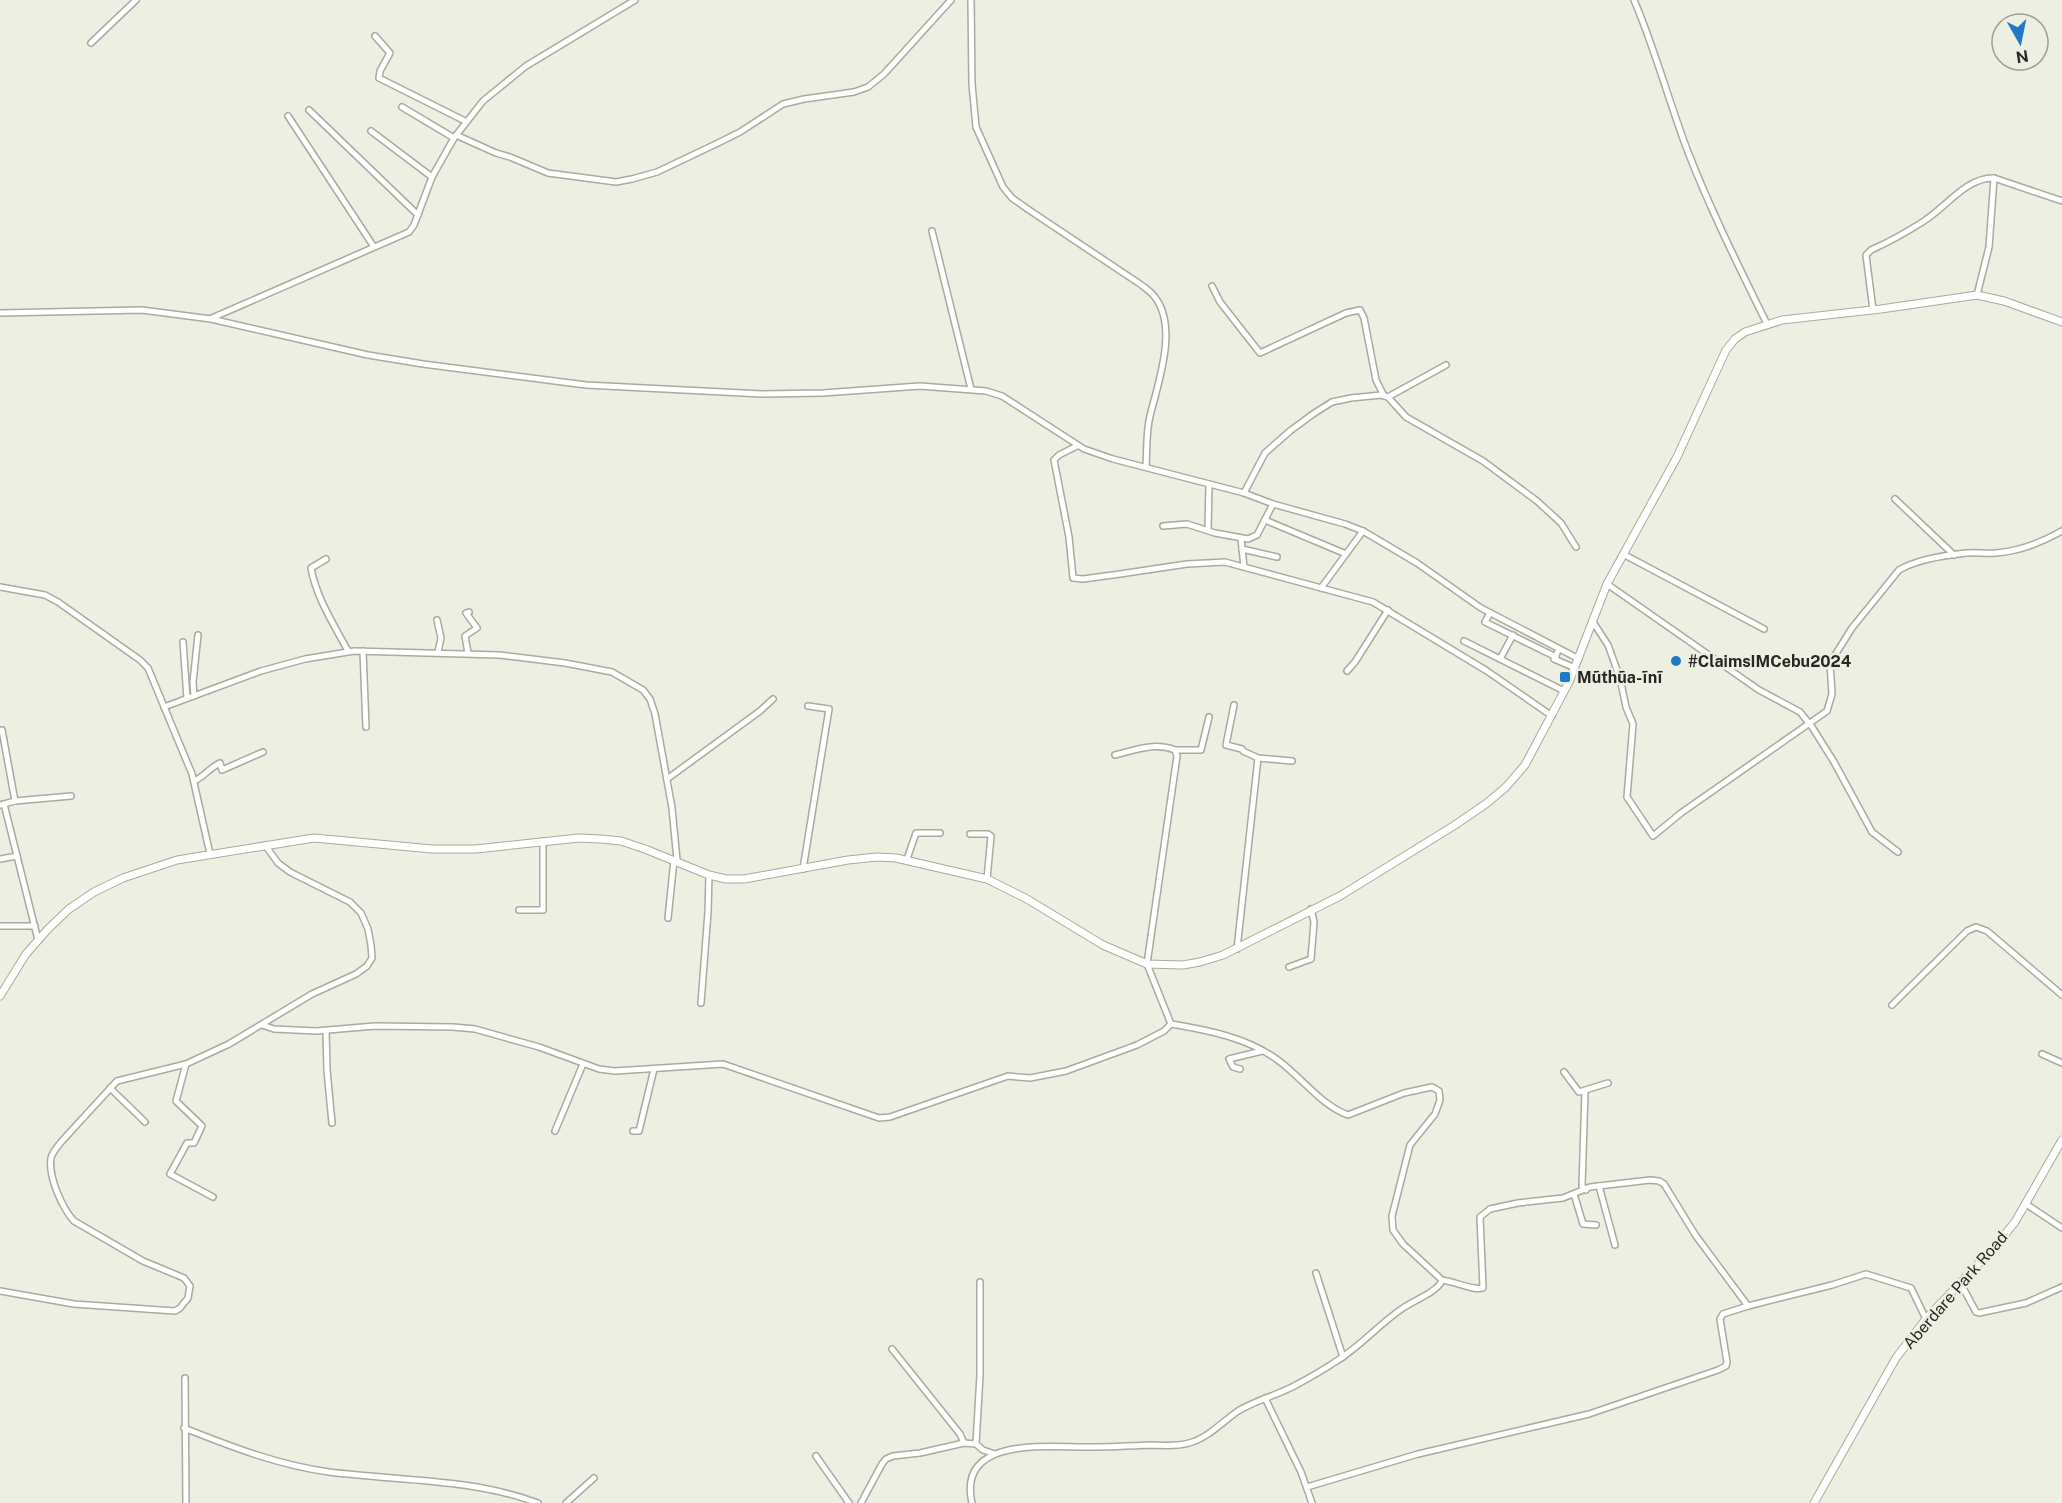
<svg xmlns="http://www.w3.org/2000/svg" width="2062" height="1503" font-family="'Public Sans',sans-serif">
  <rect width="100%" height="100%" fill="#ecefe1"/>
  <g fill="none" stroke-linecap="round" stroke-linejoin="round">
    <g stroke="#a8ab9d" stroke-width="8">
      <g id="minor">
        <path d="M971 0 972 84 976 127 1003 187 1012 198 1032 212 1140 284C1145 288 1150 291 1154 296 1179 326 1158 383 1150 416 1146 432 1147 450 1146 467"/>
        <path d="M1634 0C1655 49 1669 102 1688 152 1711 211 1739 267 1767 324"/>
        <polyline points="375,36 390,53 380,71 379,78 465,121"/>
        <polyline points="91,43 136,0"/>
        <polyline points="402,107 454,138"/>
        <polyline points="309,110 418,215"/>
        <polyline points="288,116 374,247"/>
        <polyline points="371,131 432,177"/>
        <polyline points="456,135 496,153 510,157 548,173 616,182 632,179 657,172 718,143 740,132 783,104 804,99 854,92 868,87 884,74 951,0"/>
        <polyline points="932,231 971,389"/>
        <polyline points="1212,286 1220,302 1260,353 1346,313 1360,310 1364,318 1376,380 1384,396"/>
        <polyline points="1977,295 1989,247 1994,178"/>
        <path d="M1873 310 1866 255 1871 250C1889 242 1907 232 1924 221 1946 207 1967 177 1994 178L2062 201"/>
        <polyline points="0,313 142,310 211,319 368,355 423,364 586,385 762,394 823,393 920,386 986,391 1002,396 1084,449 1113,459 1244,493 1273,504 1345,524 1363,531 1417,563 1481,608 1579,659"/>
        <polyline points="212,318 409,232 414,225 432,177 454,138 483,101 526,66 635,0"/>
        <polyline points="1388,397 1446,365"/>
        <polyline points="1077,446 1059,455 1054,460 1069,537 1073,578 1083,579 1120,574 1187,564 1225,562 1373,602 1487,671 1552,716"/>
        <polyline points="1244,493 1265,453 1290,431 1313,414 1332,402 1351,398 1381,395 1388,397 1406,417 1483,461 1537,501 1561,523 1576,547"/>
        <polyline points="1895,499 1954,555"/>
        <polyline points="1265,520 1346,554"/>
        <polyline points="1163,526 1187,524 1215,533 1248,539 1257,535 1273,504"/>
        <polyline points="1208,530 1209,484"/>
        <polyline points="1241,539 1244,567"/>
        <polyline points="1242,549 1277,557"/>
        <polyline points="1623,554 1764,629"/>
        <path d="M326 559 311 568C316 597 334 625 348 651"/>
        <polyline points="1607,584 1759,690 1800,712 1812,727 1834,762 1872,832 1898,852"/>
        <polyline points="0,587 45,595 58,602 140,660 148,668 192,774 210,854"/>
        <polyline points="1321,588 1363,531"/>
        <polyline points="1490,613 1485,622 1556,657"/>
        <polyline points="437,620 441,638 438,652"/>
        <path d="M1593 622 1608 645 1620 678 1626 707 1633 724 1627 797 1653 836 1681 813 1827 711 1832 694 1830 663 1852 628 1899 570C1918 559 1946 555 1967 553 1977 552 1986 554 1996 553 2020 551 2041 543 2062 531"/>
        <polyline points="1464,641 1564,691"/>
        <polyline points="183,642 187,698"/>
        <polyline points="1559,649 1554,659 1575,668"/>
        <polyline points="363,651 366,727"/>
        <polyline points="468,653 465,636 477,628 466,613 469,612"/>
        <polyline points="1500,659 1513,635"/>
        <polyline points="1347,671 1355,662 1388,610"/>
        <polyline points="194,696 193,682 198,635"/>
        <polyline points="1234,705 1226,745 1242,749 1243,751 1258,758 1292,761"/>
        <polyline points="164,707 261,671 305,659 354,651 499,655 565,663 612,672 643,690 650,699 655,714 672,808 677,860"/>
        <polyline points="2,730 15,801"/>
        <polyline points="1175,750 1201,750 1209,717"/>
        <polyline points="667,779 760,711 773,699"/>
        <path d="M194 781C204 777 209 768 220 763L222 770 263 752"/>
        <polyline points="0,805 15,801 71,796"/>
        <polyline points="970,834 988,834 991,836 987,879"/>
        <polyline points="17,856 38,940"/>
        <polyline points="0,859 17,856 4,804"/>
        <polyline points="907,859 916,833 940,833"/>
        <polyline points="803,869 829,709 808,706"/>
        <polyline points="519,910 543,910 543,841"/>
        <polyline points="668,918 674,860"/>
        <polyline points="0,926 35,926"/>
        <polyline points="1237,949 1258,758"/>
        <polyline points="1289,967 1311,959 1314,922 1311,909"/>
        <polyline points="701,1003 708,912 709,875"/>
        <polyline points="1892,1005 1967,931 1976,927 1987,931 2062,995"/>
        <polyline points="262,1025 274,1029 316,1031 375,1026 453,1027 475,1029 539,1047 599,1069 615,1071 723,1064 879,1118 890,1117 1008,1076 1030,1078 1066,1071 1137,1045 1164,1031 1171,1024"/>
        <polyline points="326,1031 327,1070 332,1123"/>
        <polyline points="2042,1054 2062,1063"/>
        <polyline points="186,1064 176,1101 202,1126 194,1143 187,1143 170,1174 213,1197"/>
        <polyline points="1240,1069 1233,1067 1229,1059 1262,1051"/>
        <polyline points="1564,1072 1579,1092 1608,1083"/>
        <polyline points="110,1088 145,1122"/>
        <polyline points="1585,1091 1582,1186 1586,1190"/>
        <polyline points="555,1131 583,1064"/>
        <polyline points="633,1131 639,1131 654,1069"/>
        <polyline points="1599,1186 1615,1245"/>
        <polyline points="1574,1194 1583,1224 1596,1225"/>
        <polyline points="2026,1204 2062,1228"/>
        <polyline points="1316,1273 1343,1357"/>
        <path d="M1442 1280C1453 1281 1474 1291 1483 1288L1480 1217 1490 1209 1518 1203 1563 1198 1590 1187 1650 1180 1659 1181 1664 1184 1696 1236 1748 1306 1832 1285 1866 1274 1911 1288 1926 1319"/>
        <polyline points="1960,1282 1976,1312 1979,1313 2026,1303 2062,1287"/>
        <path d="M0 1291 74 1304 175 1311 180 1308 188 1298 190 1286 184 1278 143 1261 74 1221C62 1208 48 1176 51 1158 53 1151 58 1146 62 1141L117 1081 186 1064 229 1044 312 994 356 974 367 966 372 958 371 945 368 929 361 913 350 902 290 872 278 863 265 845"/>
        <polyline points="892,1349 960,1434 964,1443"/>
        <polyline points="185,1378 186,1503"/>
        <polyline points="1265,1398 1301,1472 1312,1503"/>
        <path d="M184 1428C232 1447 278 1465 329 1472 399 1481 470 1478 538 1503"/>
        <polyline points="976,1444 980,1375 980,1282"/>
        <polyline points="816,1456 849,1503"/>
        <polyline points="1307,1487 1418,1454 1589,1414 1718,1370 1726,1366 1727,1362 1720,1319 1723,1314 1748,1306"/>
        <polyline points="566,1503 594,1478"/>
        <polyline points="861,1503 882,1464 886,1459 893,1456 920,1453 964,1443 976,1444 983,1450 995,1454"/>
        <path d="M972 1503C957 1437 1045 1447 1084 1447 1105 1447 1126 1446 1148 1445 1161 1445 1176 1447 1189 1443 1208 1438 1222 1422 1238 1411 1256 1400 1278 1395 1296 1385 1309 1378 1323 1370 1335 1362 1360 1347 1379 1324 1403 1308 1414 1300 1438 1292 1442 1280L1403 1244 1393 1230 1392 1216 1410 1145 1435 1114 1440 1100 1439 1091 1432 1087 1404 1093 1348 1115C1321 1105 1302 1078 1279 1061 1249 1038 1208 1030 1171 1024L1147 964 1177 756 1175 750C1154 742 1135 750 1115 755"/>
      </g>
    </g>
    <g stroke="#a8ab9d" stroke-width="9">
      <g id="tertiary">
        <polyline points="0,996 26,954 48,929 69,909 94,892 123,878 177,860 314,838 432,849 476,849 579,838 601,839 621,841 645,849 709,875 726,879 744,879 848,860 877,857 896,858 987,879 1027,899 1103,945 1147,964 1183,965 1200,962 1223,955 1340,896 1455,825 1487,803 1506,787 1525,765 1569,682 1607,584 1677,457 1726,350 1735,339 1745,332 1782,320 1881,309 1977,295 2004,301 2062,322"/>
        <polyline points="1814,1503 1896,1358 1926,1319 1997,1244 2015,1222 2062,1140"/>
      </g>
    </g>
    <use href="#minor" stroke="#fff" stroke-width="5"/>
    <use href="#tertiary" stroke="#fff" stroke-width="7"/>
  </g>
  <g fill="#1e79c6" stroke="#ecefe1" stroke-width="2">
    <circle cx="1676" cy="661" r="6"/>
    <rect x="1559" y="671" width="12" height="12" rx="3"/>
  </g>
  <g text-anchor="middle" stroke-width="5" stroke-linejoin="round" paint-order="stroke">
    <g font-size="16" font-weight="bold" fill="#272823" stroke="#ecefe1" text-anchor="start">
      <text x="1688" y="667">#ClaimsIMCebu2024</text>
      <text x="1577" y="683">Mũthũa-ĩnĩ</text>
    </g>
    <g font-size="16" fill="#272823" stroke="#ecefe1">
      <text transform="translate(1955 1290) rotate(-49)" y="6">Aberdare Park Road</text>
    </g>
  </g>
  <g transform="translate(2020 42) rotate(171)"><circle r="28" fill="#ecefe1" stroke="#9d9f95" stroke-width="1.5"/>
  <path d="M0-4.5L10 22L0 15L-10 22Z" fill="#1e79c6"/>
  <text y="-9" font-size="16" font-weight="bold" text-anchor="middle" fill="#272823">N</text>
  </g>
</svg>
